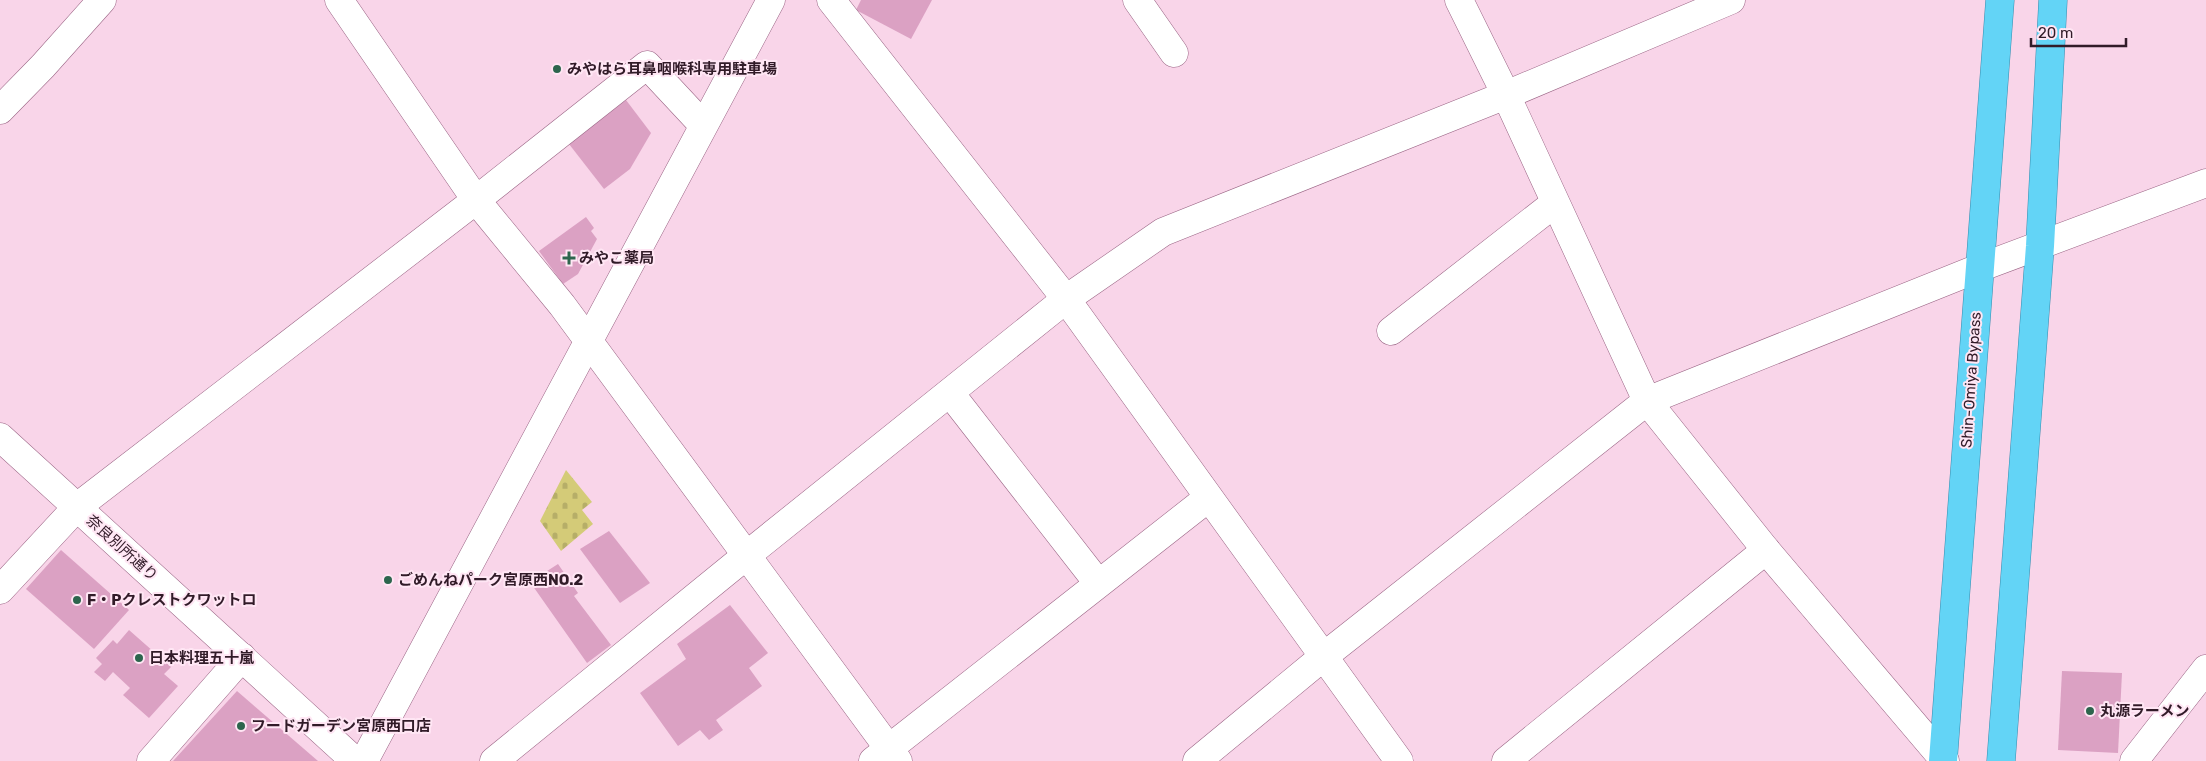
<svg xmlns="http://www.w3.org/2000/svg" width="2206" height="761" font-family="Rubik,'Noto Sans JP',sans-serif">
  <defs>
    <pattern id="cemetery-stones" width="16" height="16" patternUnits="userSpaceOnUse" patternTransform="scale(1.25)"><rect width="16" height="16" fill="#d4cb78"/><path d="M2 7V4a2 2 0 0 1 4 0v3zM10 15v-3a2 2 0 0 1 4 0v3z" fill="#b6ae68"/></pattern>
  </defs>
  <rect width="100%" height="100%" fill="#f9d5e9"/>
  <polygon fill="url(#cemetery-stones)" points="566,470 592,502 582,510 593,524 561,551 540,521"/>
  <g fill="#dba1c3">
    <polygon points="861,0 932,0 911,39 856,10"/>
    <polygon points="626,100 651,133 630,169 604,189 569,144"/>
    <polygon points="586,217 594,228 591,231 597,239 578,274 563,284 539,251"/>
    <polygon points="609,531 650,583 620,603 580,549"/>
    <polygon points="61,550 129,610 94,649 26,589"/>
    <polygon points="558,564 578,593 574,596 611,645 587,663 530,582"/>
    <polygon points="730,605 768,653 749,668 762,686 716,720 723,730 709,740 700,730 678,746 640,693 686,659 677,644"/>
    <polygon points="129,630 171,667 164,674 178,686 149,718 123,695 130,688 113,672 105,681 94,672 102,664 96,658 113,640 117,644"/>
    <polygon points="2062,671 2122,673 2118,753 2058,750"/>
    <polygon points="237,691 318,761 173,761"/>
  </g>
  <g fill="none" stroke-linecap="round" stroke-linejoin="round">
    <g stroke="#9a6585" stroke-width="29">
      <g id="minor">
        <polyline points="339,0 476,200 562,305 898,761"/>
        <polyline points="831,0 1066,299 1399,761"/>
        <polyline points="1137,0 1174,53"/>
        <polyline points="0,110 43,66 102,0"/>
        <polyline points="1391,331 1555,203"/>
        <polyline points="950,393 1098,583"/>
        <polyline points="0,590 77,507 476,200 647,65 703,125"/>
        <polyline points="151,761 242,657"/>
        <polyline points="494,761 747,555 1066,299 1163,232 1506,95 1731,0"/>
        <polyline points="873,761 1208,498"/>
        <polyline points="1197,761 1323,657 1647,401 1979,268 2206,183"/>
        <polyline points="1506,761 1766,550"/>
        <polyline points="2134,761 2206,669"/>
      </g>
    </g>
    <g stroke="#9a6585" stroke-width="29">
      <g id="tertiary">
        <polyline points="1459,0 1506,95 1647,401 1766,550 1945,761"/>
        <polyline points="0,437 355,761"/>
        <polyline points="364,761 771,0"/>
      </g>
    </g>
    <g stroke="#388cad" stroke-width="29">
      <g id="trunk">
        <polyline points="1943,761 2000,0"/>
        <polyline points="2001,761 2040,246 2053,0"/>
      </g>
    </g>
    <use href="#minor" stroke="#fff" stroke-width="28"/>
    <use href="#tertiary" stroke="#fff" stroke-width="28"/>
    <use href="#trunk" stroke="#63d4f6" stroke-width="28"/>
  </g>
  <g fill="#2d654d" stroke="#ffe6f4" stroke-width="2">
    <circle cx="557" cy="69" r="5"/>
    <path d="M566.5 250.5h5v5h5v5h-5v5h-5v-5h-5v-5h5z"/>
    <circle cx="388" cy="580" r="5"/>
    <circle cx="77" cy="600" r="5"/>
    <circle cx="139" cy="658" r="5"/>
    <circle cx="2090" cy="711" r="5"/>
    <circle cx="241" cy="726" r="5"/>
  </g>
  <g text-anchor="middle" stroke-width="4" stroke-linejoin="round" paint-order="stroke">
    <g font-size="15" font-weight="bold" fill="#311b28" stroke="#ffe6f4" text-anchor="start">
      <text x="567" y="74">みやはら耳鼻咽喉科専用駐車場</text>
      <text x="579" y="263">みやこ薬局</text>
      <text x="398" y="585">ごめんねパーク宮原西NO.2</text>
      <text x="87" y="605">F・Pクレストクワットロ</text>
      <text x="149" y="663">日本料理五十嵐</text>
      <text x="2100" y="716">丸源ラーメン</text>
      <text x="251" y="731">フードガーデン宮原西口店</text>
    </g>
    <g font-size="15" fill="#311b28" stroke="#ffe6f4">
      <text transform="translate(1971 380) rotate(-86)" y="5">Shin-Omiya Bypass</text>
      <text transform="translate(122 548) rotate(42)" y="5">奈良別所通り</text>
    </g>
  </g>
  <path d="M2031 38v8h95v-8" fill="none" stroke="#311b28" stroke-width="2.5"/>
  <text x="2038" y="38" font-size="15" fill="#311b28" stroke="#ffe6f4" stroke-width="4" paint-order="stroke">20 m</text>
</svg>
